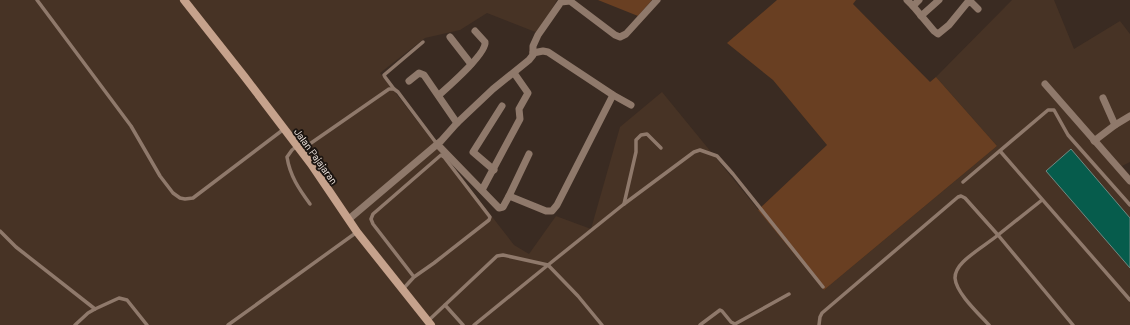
<svg xmlns="http://www.w3.org/2000/svg" width="1130" height="325" font-family="Barlow,sans-serif">
  <rect width="100%" height="100%" fill="#3a2b22"/>
  <polygon fill="#473325" points="0,0 557,0 538,33 487,13 460,30 425,38 380,73 514,245 529,254 556,216 591,229 620,127 662,92 824,290 997,146 936,77 1012,0 1054,0 1074,49 1120,21 1130,34 1130,162 1122,166 1130,175 1130,325 0,325"/>
  <g fill="#693f22">
    <polygon points="598,0 652,0 638,16"/>
    <polygon points="777,0 856,0 853,4 930,82 936,77 997,146 824,290 758,210 827,145 773,80 727,43"/>
  </g>
  <polygon fill="#065c4c" stroke="#728982" points="1071,149 1130,218 1130,268 1046,171"/>
  <g fill="none" stroke-linecap="round" stroke-linejoin="round">
    <g stroke="#8f796b" stroke-width="3.5">
      <polyline points="37,0 131,126 160,176 173,193 180,198 185,199 193,198 284,129"/>
      <polyline points="394,89 385,77 384,75 423,42"/>
      <path d="M297 146 292 150 287 157C290 176 299 189 310 204"/>
      <polyline points="301,150 389,89 394,89 398,92 437,144"/>
      <polyline points="1000,151 1130,300"/>
      <polyline points="963,182 1048,110 1054,110 1068,135 1130,205"/>
      <polyline points="624,204 636,152 636,140 641,135 647,134 661,148"/>
      <polyline points="0,231 16,247 95,309 119,298 127,300 147,325"/>
      <polyline points="403,289 414,277 434,263 489,220 490,217 444,157 441,155 373,214 371,219 373,224 414,277"/>
      <polyline points="445,305 463,325"/>
      <polyline points="429,320 497,256 503,255 548,265 624,204 694,152 700,150 717,156 733,174 823,287"/>
      <polyline points="75,325 88,313 95,309"/>
      <polyline points="228,325 357,232"/>
      <polyline points="474,325 548,265 578,296 602,325"/>
      <polyline points="700,325 720,310 722,311 731,322 735,324 789,294"/>
      <polyline points="819,325 820,317 822,313 958,197 961,196 965,198 998,235 1042,200"/>
      <path d="M989 325C979 314 956 293 955 278 955 272 959 266 963 262 973 252 987 244 998 235L1073 325"/>
    </g>
    <g stroke="#8f796b" stroke-width="7">
      <polyline points="907,0 913,6 919,0"/>
      <polyline points="913,6 934,31 938,34 949,25 967,3 971,2 978,9"/>
      <polyline points="921,16 939,0"/>
      <polyline points="450,37 471,64"/>
      <polyline points="533,53 543,51 548,52 613,95 631,105"/>
      <polyline points="409,81 419,73 424,75 457,123"/>
      <polyline points="1045,84 1130,181"/>
      <path d="M439 95C449 86 487 53 485 42L475 31"/>
      <polyline points="1103,98 1115,125"/>
      <polyline points="1094,141 1115,125 1130,116"/>
      <polyline points="437,144 499,208 503,207 509,196 546,211 552,211 557,205 613,95"/>
      <polyline points="494,170 473,152 502,106"/>
      <polyline points="482,190 520,119 519,109 528,93 514,73"/>
      <polyline points="509,196 529,154"/>
      <polyline points="349,219 441,141 457,123 493,89 529,60 533,55 533,46 538,35 561,2 570,1 615,35 620,37 626,34 657,0"/>
    </g>
    <polyline stroke="#c6a28c" stroke-width="8" points="184,0 244,76 311,164 357,232 431,325"/>
  </g>
  <g text-anchor="middle" stroke-width="4" stroke-linejoin="round" paint-order="stroke">
    <g font-size="10" fill="#fcf2ec" stroke="#1c1511">
      <text transform="translate(316 156) rotate(54)" y="4">Jalan Pajajaran</text>
    </g>
  </g>
</svg>
